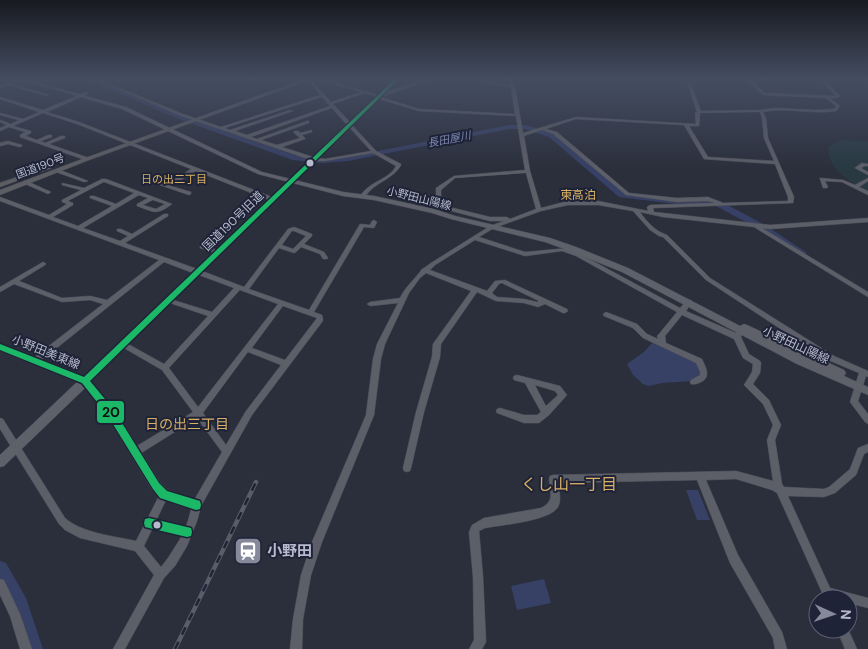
<svg xmlns="http://www.w3.org/2000/svg" width="868" height="649" font-family="'DM Sans','Noto Sans JP',sans-serif">
  <rect width="100%" height="100%" fill="#2b2f3c"/>
  <path fill="#283942" d="M840 140 868 141V192C851 182 827 169 828 147Z"/>
  <g fill="#374065">
    <polygon points="652,343 695,360 700,374 693,381 662,383 649,386 643,384 633,375 627,364 644,352"/>
    <polygon points="686,490 698,490 710,520 697,520"/>
    <polygon points="544,579 551,603 517,610 511,586"/>
  </g>
  <g fill="none" stroke-linecap="round" stroke-linejoin="round">
    <g fill="#374065" fill-rule="evenodd">
      <polygon points="86,79 93,79 180,116 297,156 322,159 348,157 509,125 525,125 555,133 624,193 684,199 710,198 720,201 765,225 807,253 802,256 799,255 759,229 714,205 684,205 619,197 549,137 525,129 509,129 348,161 322,163 293,160 176,118"/>
      <polygon points="0,561 6,563 26,598 43,649 25,649 12,607 0,585"/>
    </g>
    <g stroke="#494c55" stroke-width="1">
      <g id="minor">
        <polygon points="21,79 25,79 12,84 49,95 47,96 8,85 0,88 0,86"/>
        <path d="M94 79H98L183 114 221 127 320 95 307 79H310L331 102 361 92 319 80V79H322L378 95 395 79H399L385 92 428 79H431V80L381 97 419 109 515 114 511 87 490 84 475 79H479L490 82 510 85 509 79H512L515 86 523 133 576 117 696 124 695 113 697 112 686 79H689L701 111 761 110 774 108 817 110 834 109 836 106 826 98 763 95 747 80 748 79H751V80L765 93 836 96 822 82 824 79H826V82L840 96 837 98H830L840 106 836 111C812 115 787 107 763 112L766 118 768 138 794 197 793 203 653 208 654 212 663 213 770 225 868 218V222L770 229 762 228 868 292V297L754 227 663 217 640 212C647 222 655 231 667 235L710 278 834 356 868 371V377L866 376 858 401 868 414V424L865 422 850 402 859 373 828 360 706 280 663 237 659 236 650 230 633 211 598 205H568L541 211 494 228 479 237 525 252 569 248V250L580 254 680 308 687 300H691L692 302 686 311 736 333 738 330H742L743 332 741 337 749 354 760 361 761 363 760 373 753 384 769 400 781 425 775 440 782 484 784 487 824 489 829 487 850 469 858 448 868 444V452L864 454 856 475 835 493 824 497 788 496 830 588 868 598V608L848 603V599H825L777 493 772 490 736 479 706 480 738 555 782 632 787 649H775L773 638 730 563 697 480 558 483C559 491 562 499 558 507 550 521 501 525 485 528L479 531 483 577 486 642 482 649H469L474 640 473 577 469 532 472 525 484 518 541 508C555 501 550 492 549 479L550 476 553 475 736 471 773 481 767 440 773 425 763 404 744 385 752 372 753 364 743 358 734 339 682 315 665 336 666 343 702 359C705 366 711 375 703 381 699 383 696 385 691 384L690 382 691 380 700 375V372L696 363 643 338 633 328 604 316 603 314 606 312 637 324 647 334 658 339 657 336 659 334 677 312 576 256 562 251 525 256 475 240 435 265 430 270 487 291 495 281 505 280 567 309 568 311 565 313H563L545 304 538 307 524 303 496 301 477 292 441 344 440 357 424 412 411 468 410 471 407 472 404 471 403 468 416 412 432 357 433 344 471 291 426 273 420 278 409 293 385 344 381 359 374 415 322 542 311 575 303 619 302 649H290L293 619 301 575 312 542 366 415 373 359 377 344 398 303 370 306 367 304 370 302 400 298C405 287 416 278 422 269L424 268 431 263 490 226 504 221H490L436 207V188L454 176 525 170 516 116 419 111 379 99 352 125 376 151 401 164V165C393 180 374 182 365 197L363 198 360 196C371 180 389 180 396 166L373 153 325 161H316L202 271 244 287 288 229 294 227 312 234V236L304 244 324 252 328 258 327 259H323L320 254 301 247 296 252 294 253 279 248 249 289 309 310 360 224 370 225 372 221 374 220 377 222 374 228 364 227 314 312 322 315 323 320 322 322 252 415 201 506 197 521 187 546 175 566 164 578 125 649H113L154 575 135 551 80 538 65 530 59 524 0 429V418L3 419 65 518C81 533 114 536 136 541L161 492 164 491 167 492 169 495 167 498 144 546 161 567 168 558 180 539 188 521 193 502 222 452 197 418 138 455 135 456 132 455 131 452 132 449 193 412 162 370 124 348 88 383 85 384 82 383 81 381 164 300 165 298H167L193 273 164 262 38 363H32L31 361 32 359 103 304 90 300 62 302 14 284 0 292V287L43 262 45 263 46 264 45 265 19 281 62 298 90 296 107 300 159 260 0 201V197L49 215 67 204 62 202V200L81 190 62 185V183L84 188 102 179H106L172 204C156 216 154 212 137 206V204L148 198 139 195 83 228 120 241 128 236 117 231V229H121L132 234 164 214H168V216L125 243 197 269 214 253 200 248V246L202 245 217 250 269 200 196 171 171 186 191 192V194L189 195 148 181V179H150L167 184 191 169 77 124 43 113 13 126 31 131V133L26 136 37 140 48 135H52V137L41 141 45 143 61 136H65V138L49 144 89 158V160H85L20 137V135L25 132 9 127 0 131V128L7 125 0 122V120L11 124 19 120 0 115V113L23 119 39 112 0 99V97L43 110 86 92H88V94L47 112 79 122 272 197 311 160 181 116ZM365 93 375 96 376 98 350 122 333 104ZM322 97 330 106 247 135 235 131 293 111 290 110 230 130 225 128ZM332 108 347 125 313 157 282 147 305 139V138L302 135 312 132V130L300 133 298 131H294V133L300 138 277 145 261 140 309 123V121H307L257 139 251 137ZM760 112 762 118 764 138 774 161 708 157 689 126H699L700 113ZM576 119 684 125 704 159 775 164 788 197V201L723 203 708 197 677 198 629 193 557 132 546 129ZM349 127 371 151 325 159 318 158ZM542 130 553 134 626 195 677 202 708 201 715 203 650 205 647 207 648 211 598 201H568L541 208 530 171 524 136ZM526 173 536 209 510 219 507 217H490L441 205V190L455 178ZM104 182 134 193 116 204 94 196H90V198L112 206 78 226 53 217 73 205V203L68 201ZM153 200 165 204 156 209 143 205ZM292 231H294L306 236 293 249 282 245ZM199 275 234 288 212 312 173 300ZM502 283 539 301 537 302 524 299 497 297 492 293 499 284ZM240 290 278 304 198 407 169 368ZM170 303 208 316 164 364 128 344ZM283 306 317 318 285 360 252 348ZM248 352 281 365 246 411 226 445 203 413Z"/>
        <polygon points="8,141 22,145 22,146 20,147 8,144 0,146 0,143"/>
        <polygon points="862,163 868,164 868,166 865,166 861,168 868,172 868,175 855,168"/>
        <polygon points="56,170 60,170 88,181 84,182 56,172"/>
        <polygon points="820,178 843,180 855,185 868,178 868,181 859,187 868,191 868,195 842,182 825,181 828,187 827,188 823,188 820,179"/>
        <polygon points="25,182 29,182 51,192 48,194 46,193 25,184"/>
        <path d="M517 375 560 386 567 395 549 415 539 423H524L497 413 496 411 497 409 500 408 524 415H537L541 412 525 383 514 380 513 378 514 376ZM535 385 555 391 558 395 546 406Z"/>
        <polygon points="0,579 4,580 20,614 32,649 20,649 10,616 0,595"/>
        <polygon points="837,629 848,629 857,649 845,649"/>
      </g>
    </g>
    <g stroke="#494c58" stroke-width="1">
      <g id="major">
        <polygon points="19,79 24,79 126,107 262,172 343,192 374,196 434,209 455,216 550,238 576,247 628,268 740,326 744,324 747,325 844,370 846,373 844,376 868,387 868,395 797,364 622,272 570,251 545,242 451,219 432,213 374,200 343,196 258,174 122,109"/>
        <polygon points="0,344 88,378 115,410 160,482 168,490 200,501 202,505 200,509 196,511 160,499 152,490 107,416 85,388 4,466 0,467 0,455 77,382 0,351"/>
      </g>
    </g>
    <g stroke="#484b57" stroke-width="1">
      <g id="highway">
        <polygon points="305,79 312,79 89,160 0,195 0,190 85,158"/>
        <polygon points="47,167 52,168 0,187 0,183"/>
      </g>
    </g>
    <use href="#minor" fill="#5c5e68" fill-rule="evenodd"/>
    <use href="#major" fill="#5e606a" fill-rule="evenodd"/>
    <use href="#highway" fill="#5c5e63" fill-rule="evenodd"/>
    <g stroke="#5a5c67" stroke-width="4.5">
      <polyline id="rail" points="175,649 256,482"/>
    </g>
    <use href="#rail" stroke="#1e2337" stroke-width="2.5" stroke-dasharray="8" stroke-linecap="butt"/>
    <g stroke="#1e2337" stroke-width="3">
      <g id="bus-1">
        <polygon points="395,79 399,79 90,381 114,410 159,483 167,491 200,501 201,505 200,509 196,510 160,498 153,489 108,416 82,383 0,350 0,344 84,377"/>
        <polygon points="149,518 187,527 191,528 192,532 191,536 187,537 149,528 145,527 144,523 145,519"/>
      </g>
    </g>
    <use href="#bus-1" fill="#1ab867" fill-rule="evenodd"/>
  </g>
  <linearGradient id="sky" x2="0" y2="1"><stop stop-color="#181a21"/><stop offset="0.47" stop-color="#444d61"/><stop offset="1" stop-color="#444d61" stop-opacity="0"/></linearGradient>
  <rect width="868" height="169" fill="url(#sky)"/>
  <defs>
    <g id="station-square" transform="scale(1.4375)"><rect x="-9" y="-9" width="18" height="18" rx="4" fill="#85899a" stroke="#1e2337"/><path d="M-3-6H3Q5-6 5-4V2Q5 4 3 4L4.5 6H3L1.5 4h-3L-3 6H-4.5L-3 4Q-5 4-5 2V-4Q-5-6-3-6ZM-3.5-4v3h7v-3ZM-3.5 1v1.5H-2V1ZM2 1v1.5H3.5V1Z" fill="#fff"/></g>
  </defs>
  <g fill-rule="evenodd">
    <use href="#station-square" x="248" y="551"/>
  </g>
  <g fill="#b6bacc" stroke="#1e2337" stroke-width="2">
    <circle cx="310" cy="163" r="4.5"/>
    <circle cx="157" cy="525" r="4.5"/>
  </g>
  <g text-anchor="middle" stroke-width="4" stroke-linejoin="round" paint-order="stroke">
    <g font-size="11" font-style="italic" fill="#7d89b3" stroke="#1e2337">
      <text transform="translate(449 139) rotate(-11)" y="4">長田屋川</text>
    </g>
    <g font-size="11" fill="#b6bacc" stroke="#1e2337">
      <text transform="translate(40 166) rotate(-21)" y="4">国道190号</text>
      <text transform="translate(419 198) rotate(14)" y="4">小野田山陽線</text>
    </g>
    <g font-size="11" fill="#d9b064" stroke="#1e2337">
      <text x="174" y="183">日の出二丁目</text>
    </g>
    <g font-size="12" fill="#d9b064" stroke="#1e2337">
      <text x="578" y="199">東高泊</text>
    </g>
    <g font-size="12" fill="#b6bacc" stroke="#1e2337">
      <text transform="translate(233 221) rotate(-44)" y="4">国道190号旧道</text>
      <text transform="translate(796 345) rotate(25)" y="4">小野田山陽線</text>
      <text transform="translate(46 352) rotate(22)" y="4">小野田美東線</text>
    </g>
    <g font-size="14" fill="#d9b064" stroke="#1e2337">
      <text x="187" y="429">日の出三丁目</text>
    </g>
    <g font-size="15" font-weight="bold" fill="#b6bacc" stroke="#1e2337" text-anchor="start">
      <text x="267" y="556">小野田</text>
    </g>
    <g font-size="16" fill="#d9b064" stroke="#1e2337">
      <text x="569" y="490">くし山一丁目</text>
    </g>
  </g>
  <rect stroke="#1e2337" stroke-width="2" x="96" y="400" width="29" height="24" rx="5" fill="#1ab867"/>
  <g font-size="14" text-anchor="middle" font-weight="bold" fill="#111">
    <text x="111" y="417">20</text>
  </g>
  <g transform="translate(833 614) rotate(93)"><circle r="24" fill="#1e2337" stroke="#5b5f73"/>
  <path d="M0-4L9 19L0 12L-9 19Z" fill="#85899a"/>
  <text y="-8" font-size="14" font-weight="bold" text-anchor="middle" fill="#b6bacc">N</text>
  </g>
</svg>
